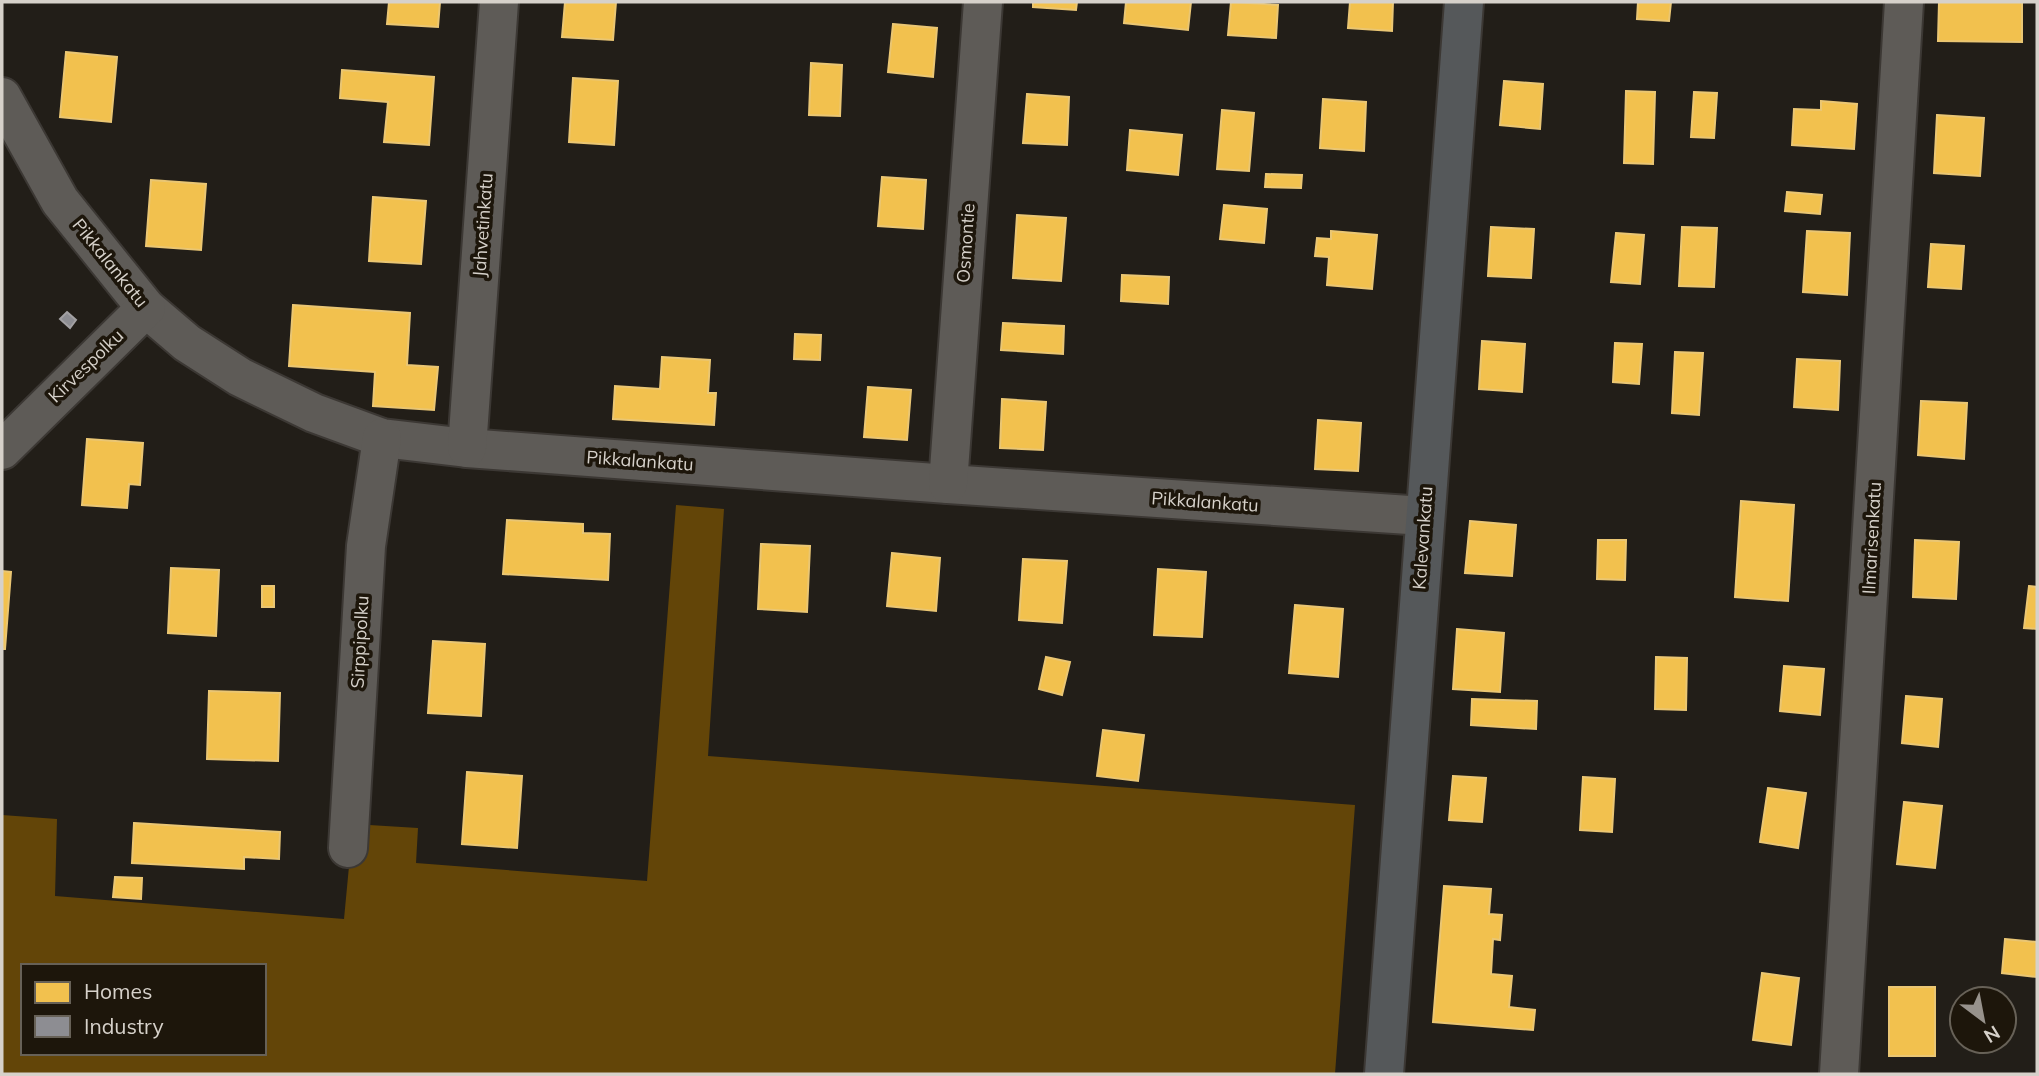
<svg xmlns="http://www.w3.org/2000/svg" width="2039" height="1076" font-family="Mulish,sans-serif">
  <rect width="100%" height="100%" fill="#221e18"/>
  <path fill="#634508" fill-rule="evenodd" d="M676 505 724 509 708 756 1355 805 1335 1074H2V815L57 819 55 896 344 919 353 824 418 828 416 863 647 881ZM23 966H264V1053H23Z"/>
  <g fill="#f2c14e" stroke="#eac673" stroke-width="2">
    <polygon points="389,2 440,2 438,27 387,24"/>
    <polygon points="565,2 616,2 613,40 562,37"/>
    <polygon points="1033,2 1077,2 1076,10 1033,7"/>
    <polygon points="1126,2 1191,2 1188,30 1124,23"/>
    <polygon points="1231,2 1278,5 1276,38 1228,35"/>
    <polygon points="1350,2 1393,2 1392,31 1348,28"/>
    <polygon points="1638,2 1671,2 1669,21 1637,19"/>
    <polygon points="1939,2 2022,2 2022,42 1938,41"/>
    <polygon points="893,24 937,28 933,77 888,72"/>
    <polygon points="66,52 117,57 111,122 60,117"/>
    <polygon points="811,63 842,65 840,116 809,115"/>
    <polygon points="342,70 434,77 429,145 384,142 388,102 340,98"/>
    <polygon points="573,78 618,81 614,145 569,142"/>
    <polygon points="1504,81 1543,84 1540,129 1500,125"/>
    <polygon points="1626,91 1655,92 1653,164 1624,163"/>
    <polygon points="1694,92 1717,93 1714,138 1691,137"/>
    <polygon points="1027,94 1069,97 1067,145 1023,143"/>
    <polygon points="1323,99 1366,102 1364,151 1320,148"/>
    <polygon points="1821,101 1857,104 1854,149 1792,145 1794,109 1821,110"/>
    <polygon points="1222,110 1254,113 1249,171 1217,169"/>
    <polygon points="1937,115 1984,118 1980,176 1934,173"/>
    <polygon points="1130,130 1182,135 1178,175 1127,170"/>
    <polygon points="1266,174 1302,175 1301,188 1265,187"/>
    <polygon points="882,177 926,180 923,229 878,226"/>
    <polygon points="151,180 206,184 201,250 146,246"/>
    <polygon points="1787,192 1822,195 1820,214 1785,211"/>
    <polygon points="373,197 426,201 421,264 369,261"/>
    <polygon points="1224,205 1267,209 1264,243 1220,239"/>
    <polygon points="1017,215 1066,218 1061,281 1013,278"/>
    <polygon points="1491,227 1534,229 1531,278 1488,276"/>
    <polygon points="1682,227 1717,228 1714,287 1679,286"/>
    <polygon points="1331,231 1377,235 1372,289 1327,285 1329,257 1315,256 1317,238 1331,239"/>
    <polygon points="1807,231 1850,233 1847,295 1803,292"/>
    <polygon points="1616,233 1644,235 1640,284 1611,282"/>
    <polygon points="1931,244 1964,246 1961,289 1928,287"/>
    <polygon points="1122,275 1169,277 1168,304 1121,301"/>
    <polygon points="293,305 410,313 407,365 438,367 434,410 373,406 375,372 289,366"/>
    <polygon points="1003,323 1064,326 1063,354 1001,350"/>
    <polygon points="795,334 821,335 820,360 794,359"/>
    <polygon points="1482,341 1525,344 1522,392 1479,389"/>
    <polygon points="1615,343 1642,344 1639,384 1613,382"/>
    <polygon points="1675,352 1703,353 1699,415 1672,413"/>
    <polygon points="662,357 710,360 708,393 716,393 714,425 613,419 615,386 660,389"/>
    <polygon points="1797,359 1840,361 1838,410 1794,407"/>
    <polygon points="868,387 911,390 907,440 864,437"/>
    <polygon points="1002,399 1046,402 1043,450 1000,448"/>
    <polygon points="1921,401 1967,403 1964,459 1918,455"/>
    <polygon points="1318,420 1361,423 1358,471 1315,469"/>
    <polygon points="87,439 143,443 140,485 129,484 127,508 82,505"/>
    <polygon points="1741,501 1794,505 1788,601 1735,597"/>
    <polygon points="507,520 583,524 583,533 610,534 608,580 503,574"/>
    <polygon points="1470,521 1516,525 1512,576 1465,573"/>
    <polygon points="1598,540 1626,540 1625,580 1597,579"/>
    <polygon points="1915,540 1959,542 1956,599 1913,597"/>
    <polygon points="761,544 810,546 807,612 758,609"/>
    <polygon points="892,553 940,558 936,611 887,606"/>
    <polygon points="1023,559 1067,561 1062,623 1019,620"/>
    <polygon points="171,568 219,570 216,636 168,633"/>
    <polygon points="1158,569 1206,572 1202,637 1154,635"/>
    <polygon points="2,571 11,572 5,649 2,649"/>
    <rect x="262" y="586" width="12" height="21"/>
    <polygon points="2029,586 2037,587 2037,629 2024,628"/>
    <polygon points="1295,605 1343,609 1338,677 1289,673"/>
    <polygon points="1457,629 1504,633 1500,692 1453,689"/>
    <polygon points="433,641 485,644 481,716 428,713"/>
    <polygon points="1046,657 1070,662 1062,695 1039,689"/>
    <polygon points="1656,657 1687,658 1686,710 1655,709"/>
    <polygon points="1784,666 1824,669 1820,715 1780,711"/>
    <polygon points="209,691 280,693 278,761 207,759"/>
    <polygon points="1906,696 1942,699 1938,747 1902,743"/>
    <polygon points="1472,699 1537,701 1536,729 1471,725"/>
    <polygon points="1103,730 1144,735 1138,781 1097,776"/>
    <polygon points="467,772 522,776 517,848 462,844"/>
    <polygon points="1453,776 1486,778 1482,822 1449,820"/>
    <polygon points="1583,777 1615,779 1612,832 1580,830"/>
    <polygon points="1768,788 1806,793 1798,848 1760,842"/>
    <polygon points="1904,802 1942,806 1935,868 1897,864"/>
    <polygon points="134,823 280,832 279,859 244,857 244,869 132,863"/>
    <polygon points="115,877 142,878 141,899 113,897"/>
    <polygon points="1444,886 1491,889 1489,914 1502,915 1500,940 1493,939 1491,974 1512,976 1509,1007 1535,1010 1533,1030 1433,1022"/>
    <polygon points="2005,939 2037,942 2037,977 2002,973"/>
    <polygon points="1762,973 1799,978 1791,1045 1753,1040"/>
    <rect x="1889" y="987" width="46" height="69"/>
  </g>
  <polygon fill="#8d8d92" stroke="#a3a1a3" stroke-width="2" points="67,312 76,320 70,328 60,319"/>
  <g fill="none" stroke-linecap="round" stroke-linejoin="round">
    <g stroke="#3c3834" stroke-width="42">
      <g id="minor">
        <polyline points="2,97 60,201 146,308 187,343 240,377 314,413 382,438 467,448 948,484 1424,516"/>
        <polyline points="467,448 499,2"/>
        <polyline points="2,450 146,308"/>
        <polyline points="948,484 983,2"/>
        <polyline points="348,848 366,546 382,438"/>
        <polyline points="1839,1074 1904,2"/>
      </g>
    </g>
    <g stroke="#3c3834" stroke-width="42">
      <polyline id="major" points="1384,1074 1464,2"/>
    </g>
    <use href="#minor" stroke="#5e5b57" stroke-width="38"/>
    <use href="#major" stroke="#55585a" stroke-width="38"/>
  </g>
  <g text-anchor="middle" stroke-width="7" stroke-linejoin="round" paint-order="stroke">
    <g font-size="18" fill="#d6d1ca" stroke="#1d160b">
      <text transform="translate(483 225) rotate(-86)" y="6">Jahvetinkatu</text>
      <text transform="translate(966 243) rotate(-86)" y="6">Osmontie</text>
      <text transform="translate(110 263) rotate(51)" y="6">Pikkalankatu</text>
      <text transform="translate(86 366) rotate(-44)" y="6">Kirvespolku</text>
      <text transform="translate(640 461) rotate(4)" y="6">Pikkalankatu</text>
      <text transform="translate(1205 502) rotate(4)" y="6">Pikkalankatu</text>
      <text transform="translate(1423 538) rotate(-86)" y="6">Kalevankatu</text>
      <text transform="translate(1872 538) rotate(-87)" y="6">Ilmarisenkatu</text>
      <text transform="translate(360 642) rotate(-87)" y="6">Sirppipolku</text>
    </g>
  </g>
  <rect width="2039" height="1076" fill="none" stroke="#d6d1ca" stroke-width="7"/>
  <rect x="21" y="964" width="245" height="91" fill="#1d160b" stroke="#676157" stroke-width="2"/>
  <rect x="35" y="982" width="35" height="21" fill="#f2c14e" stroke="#676157" stroke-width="2"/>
  <text x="84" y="999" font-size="21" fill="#d6d1ca">Homes</text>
  <rect x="35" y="1016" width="35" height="21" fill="#8d8d92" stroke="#676157" stroke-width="2"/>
  <text x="84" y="1034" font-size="21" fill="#d6d1ca">Industry</text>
  <g transform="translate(1983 1020) rotate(148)"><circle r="33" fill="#1d160b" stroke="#676157" stroke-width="2"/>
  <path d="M0-5L12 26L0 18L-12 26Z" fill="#97928c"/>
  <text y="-10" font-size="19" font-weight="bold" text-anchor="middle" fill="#d6d1ca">N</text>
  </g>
</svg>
